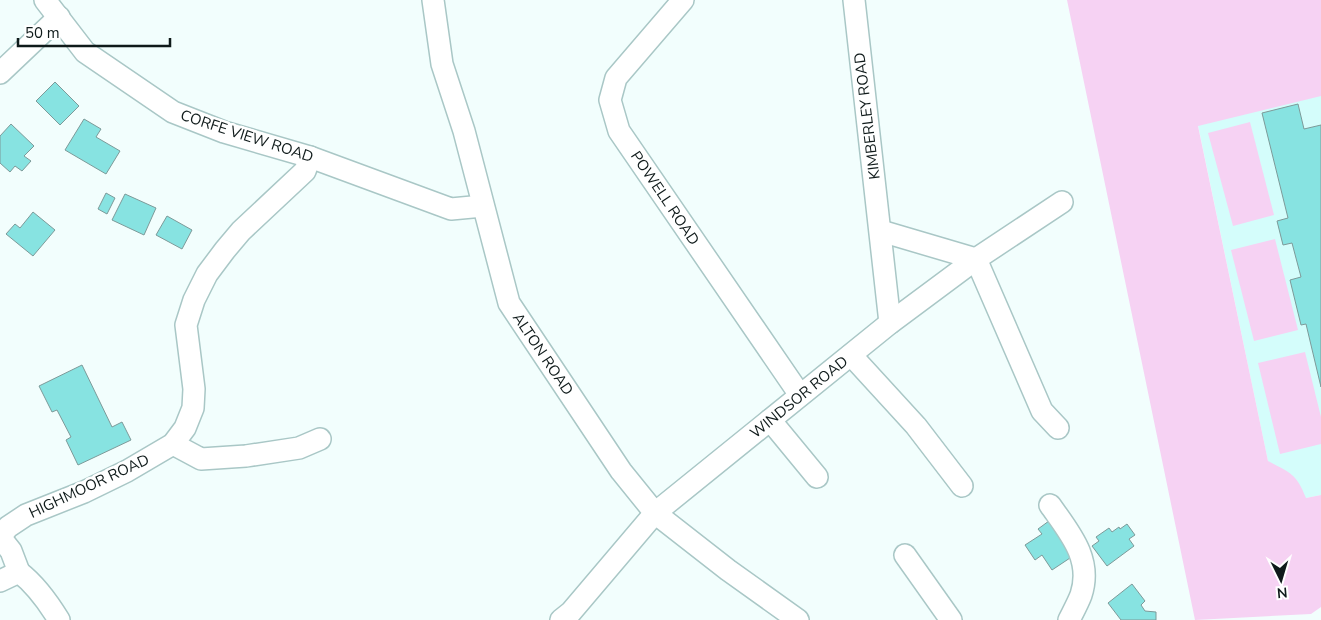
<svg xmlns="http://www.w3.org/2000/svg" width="1321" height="620" font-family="'Nunito Sans',sans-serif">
  <rect width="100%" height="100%" fill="#f2fefd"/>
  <polygon fill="#d4fdfb" points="1321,0 1321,495 1306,498 1291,533 1268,461 1198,125"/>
  <g fill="#f6d2f3">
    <path d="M1067 0H1321V96L1198 126 1268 461C1290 473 1296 473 1306 498L1321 495V607L1311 614 1195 620Z"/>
    <polygon points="1250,122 1274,215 1233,226 1208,133"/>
    <polygon points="1275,239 1298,330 1254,341 1231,250"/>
    <polygon points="1305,352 1321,417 1321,444 1280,454 1258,363"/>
  </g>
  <g fill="#87e3e1" stroke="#7d9a99">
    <polygon points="55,82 79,106 60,125 36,101"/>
    <polygon points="1298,104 1304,129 1321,125 1321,387 1306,324 1301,325 1290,280 1301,277 1292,243 1283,245 1277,221 1288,218 1262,113"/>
    <polygon points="84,119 101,129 96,137 120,151 106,174 65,150"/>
    <polygon points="11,124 34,146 24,156 31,161 22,171 15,166 10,172 0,163 0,136"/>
    <polygon points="106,193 115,198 107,214 98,209"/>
    <polygon points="125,194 156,208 144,235 112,220"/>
    <polygon points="33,212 55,230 33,256 6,234 15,224 20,228"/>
    <polygon points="167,216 192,230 182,249 156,235"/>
    <polygon points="82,365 112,427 122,422 131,440 78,465 66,440 71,437 57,410 52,412 39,386"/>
    <polygon points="1053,518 1076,554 1052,570 1042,555 1035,560 1025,545 1042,534 1038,529"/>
    <polygon points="1127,524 1135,535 1129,539 1134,546 1107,566 1092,546 1099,541 1096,537 1109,528 1112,532 1119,527 1120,529"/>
    <polygon points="1132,584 1145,601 1141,605 1145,611 1156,612 1156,620 1121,620 1108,603"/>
  </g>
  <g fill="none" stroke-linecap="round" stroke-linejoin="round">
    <g stroke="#a9c7c6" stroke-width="24">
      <g id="minor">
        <polyline points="45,0 85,52 173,112 224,132 310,157 451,209 483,206"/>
        <polyline points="433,0 442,64 464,131 509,303 621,471 655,513 728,570 798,620"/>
        <polyline points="683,0 616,78 610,100 619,131 800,395"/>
        <polyline points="854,0 890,323"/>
        <polyline points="0,73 59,17"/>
        <polyline points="881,231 976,259 1042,411 1058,428"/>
        <polyline points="851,355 916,426 962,486"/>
        <polyline points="770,420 817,477"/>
        <polyline points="173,444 201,459 246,456 299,448 320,439"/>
        <path d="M1050 505C1069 532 1093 559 1081 595 1078 603 1073 612 1069 620"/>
        <polyline points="0,537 8,527 26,515 84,492 127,471 173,444 185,428 193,408 194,389 186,325 194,300 207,274 225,250 241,231 305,171 310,157"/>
        <polyline points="0,537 11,551 19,572"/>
        <polyline points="905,555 951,620"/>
        <path d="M0 581 19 572C36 585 48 602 59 620"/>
        <polyline points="561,620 571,612 655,513 890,323 976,259 1062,202"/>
      </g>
    </g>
    <use href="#minor" stroke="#fff" stroke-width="21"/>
  </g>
  <g text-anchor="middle" stroke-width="5" stroke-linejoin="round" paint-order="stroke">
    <g font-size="15" fill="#0f1a1a" stroke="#fff">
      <text transform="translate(867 116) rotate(-97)" y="5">KIMBERLEY ROAD</text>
      <text transform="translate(247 136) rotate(18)" y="5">CORFE VIEW ROAD</text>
      <text transform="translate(665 198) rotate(56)" y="5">POWELL ROAD</text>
      <text transform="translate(543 354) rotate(56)" y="5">ALTON ROAD</text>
      <text transform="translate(799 397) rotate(-39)" y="5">WINDSOR ROAD</text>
      <text transform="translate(89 486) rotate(-25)" y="5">HIGHMOOR ROAD</text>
    </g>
  </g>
  <g transform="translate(1281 580) rotate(175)" stroke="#ffffff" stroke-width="4" paint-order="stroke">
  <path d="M0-4L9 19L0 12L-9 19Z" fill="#0f1a1a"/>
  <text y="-8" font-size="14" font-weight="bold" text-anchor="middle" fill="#0f1a1a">N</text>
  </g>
  <path d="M18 38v8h152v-8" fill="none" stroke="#0f1a1a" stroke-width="2.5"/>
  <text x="25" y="38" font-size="15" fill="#0f1a1a" stroke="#ffffff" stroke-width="4" paint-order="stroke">50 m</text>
</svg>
